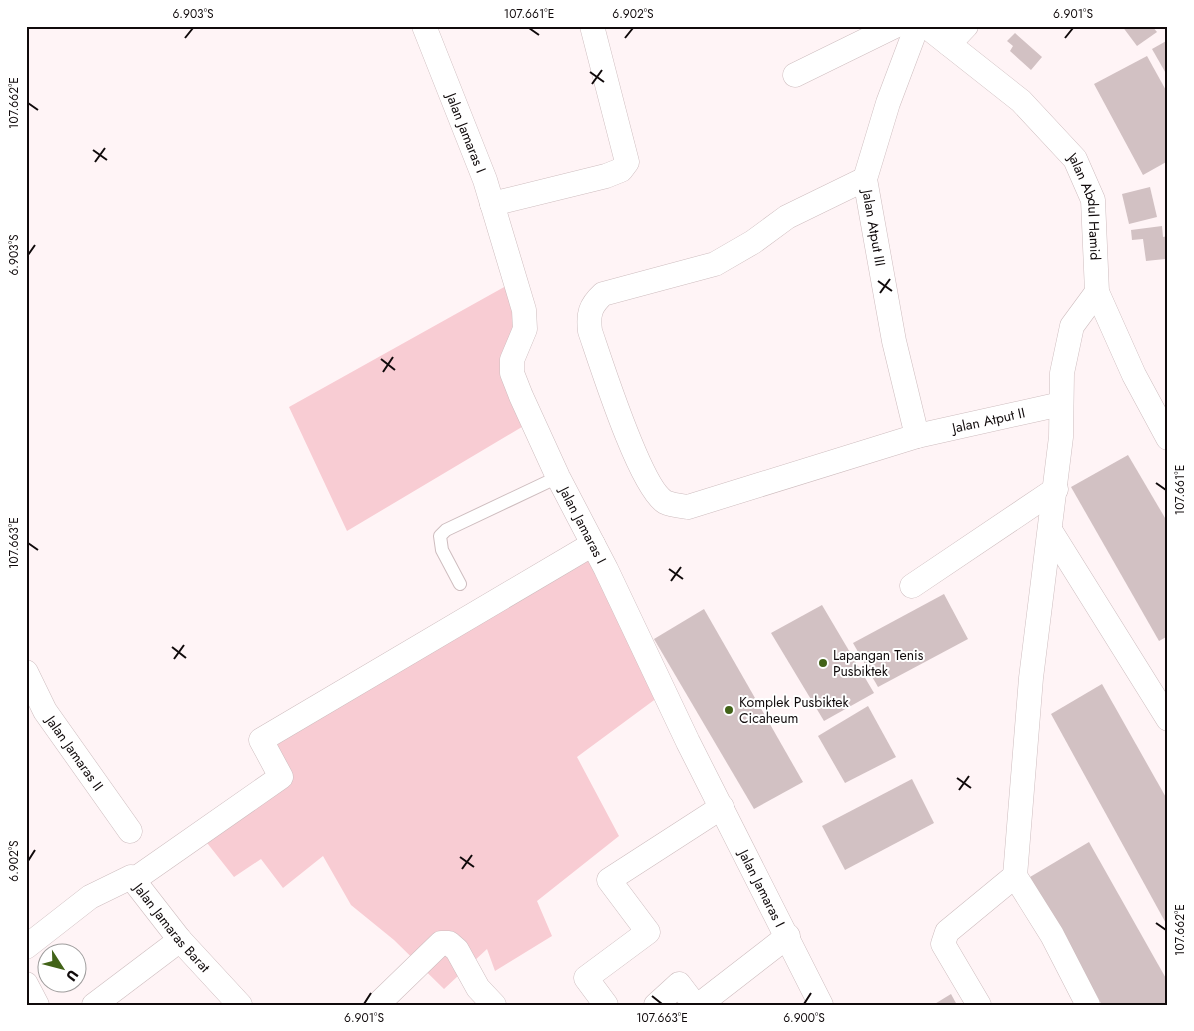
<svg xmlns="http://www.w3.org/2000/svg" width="1194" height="1031" font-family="Jost,sans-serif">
  <rect width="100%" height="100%" fill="#fff4f6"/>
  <g fill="#f8ccd3">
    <polygon points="515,281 518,346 532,421 347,531 289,407"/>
    <polygon points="593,544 665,692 577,757 619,836 537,901 552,936 495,971 487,949 444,989 394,940 351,905 323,856 283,888 261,859 234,877 200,834 281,777 261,740"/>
  </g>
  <g fill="#d2c1c3">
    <polygon points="1122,26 1152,26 1157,32 1137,46"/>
    <polygon points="1015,33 1042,57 1031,70 1010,51 1013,46 1007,41"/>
    <polygon points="1168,40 1168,77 1152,49"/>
    <polygon points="1147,56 1168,94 1168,161 1143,175 1094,84"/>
    <polygon points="1150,187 1157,217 1129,224 1122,194"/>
    <polygon points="1162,226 1163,237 1168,236 1168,267 1165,259 1146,261 1143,239 1132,240 1131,230"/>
    <polygon points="1128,455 1168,523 1168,636 1159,641 1071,487"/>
    <polygon points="944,594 968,639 878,687 853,643"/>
    <polygon points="822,605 874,693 824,721 771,633"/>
    <polygon points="704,609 803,782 754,809 654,639"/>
    <polygon points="1102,684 1168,801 1168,927 1051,714"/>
    <polygon points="868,706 896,757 845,783 818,736"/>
    <polygon points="912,779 934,823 845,870 822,826"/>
    <polygon points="1089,842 1168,982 1168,1005 1102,1005 1030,877"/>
    <polygon points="951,994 957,1005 933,1005"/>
  </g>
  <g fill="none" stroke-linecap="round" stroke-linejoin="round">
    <g stroke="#cebdbf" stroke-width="14">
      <polyline id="lane" points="460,584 442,550 440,536 446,530 558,477"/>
    </g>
    <g stroke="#cebdbf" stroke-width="25">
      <g id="street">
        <path id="s1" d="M424 26 485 180 524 310 525 329 512 360V373L521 396 558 477 606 569 688 742 821 1005"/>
        <path id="s2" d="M926 26 1021 101 1075 159 1093 200 1097 292 1134 375 1168 438"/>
        <polyline points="949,44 966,26"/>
        <polyline points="795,75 895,26"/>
        <path id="s3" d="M865 179 787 217 753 242 715 264 603 294C590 306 588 314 590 331 601 363 640 487 665 502 671 505 681 506 688 507L917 436 1061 404"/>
        <polyline points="492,204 606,176 621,170 627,162 592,26"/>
        <polyline points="917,436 894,341 865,179 888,103 917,26"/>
        <polyline points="1050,530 1168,719"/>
        <polyline points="912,586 1056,489"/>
        <path id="s4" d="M26 672 45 711 130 831"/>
        <polyline points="135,879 281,777 261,740 593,544"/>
        <path id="s5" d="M26 947 90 897 131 877 180 940 240 1005"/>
        <polyline points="26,984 37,1005"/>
        <polyline points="94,1005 180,940"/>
        <polyline points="377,1005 441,943 449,943 457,950 478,988 494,1005"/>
        <polyline points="606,1005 586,978 648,932 609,880 722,807"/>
        <polyline points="656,1005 679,984 695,1005"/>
        <polyline points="699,1005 788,936"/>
        <polyline points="979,1005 943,944 947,932 1015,876"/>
        <polyline points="1088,1005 1052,935 1015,876 1031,678 1061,437 1062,373 1072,326 1097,292"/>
      </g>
    </g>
    <use href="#lane" stroke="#fff" stroke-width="12"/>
    <use href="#street" stroke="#fff" stroke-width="24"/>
  </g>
  <path fill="none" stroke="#100a0b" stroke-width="2" d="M529 28 539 35M185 38 193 28M625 38 633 28M1065 38 1073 28M590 72 604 82M592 84 602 70M28 103 38 110M93 150 107 160M95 162 105 148M28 255 35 245M878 281 892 291M880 293 890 279M381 359 395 370M383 372 393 357M1156 483 1166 490M28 543 38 550M669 569 683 579M671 581 681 567M172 647 186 658M174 659 184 645M957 778 971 788M959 790 969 776M460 857 474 867M28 861 35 850M462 869 472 855M1156 923 1166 930M652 996 662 1004M364 1004 371 993M804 1004 811 993"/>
  <g fill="#426318" stroke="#fff" stroke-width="2">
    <circle cx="823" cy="663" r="5"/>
    <circle cx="729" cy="710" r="5"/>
  </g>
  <g text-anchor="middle" stroke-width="4" stroke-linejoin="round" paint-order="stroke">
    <g font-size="14" fill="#100a0b" stroke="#fff">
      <text dy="5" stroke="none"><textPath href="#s1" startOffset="115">Jalan Jamaras I</textPath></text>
      <text dy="5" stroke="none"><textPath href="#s2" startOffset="250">Jalan Abdul Hamid</textPath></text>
      <text transform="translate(874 228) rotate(80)" y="5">Jalan Atput III</text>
      <text dy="5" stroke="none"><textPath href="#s3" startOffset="855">Jalan Atput II</textPath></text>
      <text dy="5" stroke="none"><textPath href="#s1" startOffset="535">Jalan Jamaras I</textPath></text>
      <text dy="5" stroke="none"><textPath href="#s4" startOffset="95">Jalan Jamaras II</textPath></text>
      <text dy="5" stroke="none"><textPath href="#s1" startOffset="940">Jalan Jamaras I</textPath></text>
      <text dy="5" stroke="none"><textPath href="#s5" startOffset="192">Jalan Jamaras Barat</textPath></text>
    </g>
    <g font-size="14" fill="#100a0b" stroke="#fff" text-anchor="start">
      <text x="833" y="660">Lapangan Tenis<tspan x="833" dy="16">Pusbiktek</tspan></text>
      <text x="739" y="707">Komplek Pusbiktek<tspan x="739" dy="16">Cicaheum</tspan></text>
    </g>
  </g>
  <rect width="1194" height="1031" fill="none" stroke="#ffffff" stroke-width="55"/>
  <g transform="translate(62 968) rotate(126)"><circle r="24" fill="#ffffff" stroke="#9f9d9d"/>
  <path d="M0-4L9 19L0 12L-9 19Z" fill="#426318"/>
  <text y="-8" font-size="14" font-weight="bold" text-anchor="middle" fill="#100a0b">U</text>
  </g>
  <rect x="28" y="28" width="1138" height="976" fill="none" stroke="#100a0b" stroke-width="2"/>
  <g font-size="12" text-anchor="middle" fill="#100a0b">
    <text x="193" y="18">6.903°S</text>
    <text x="529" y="18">107.661°E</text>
    <text x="633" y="18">6.902°S</text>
    <text x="1073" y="18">6.901°S</text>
    <text transform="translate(14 103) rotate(-90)" y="4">107.662°E</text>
    <text transform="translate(14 255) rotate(-90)" y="4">6.903°S</text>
    <text transform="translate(1180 490) rotate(-90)" y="4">107.661°E</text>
    <text transform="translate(14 543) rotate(-90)" y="4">107.663°E</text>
    <text transform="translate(14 861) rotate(-90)" y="4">6.902°S</text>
    <text transform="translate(1180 930) rotate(-90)" y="4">107.662°E</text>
    <text x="364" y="1022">6.901°S</text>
    <text x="662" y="1022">107.663°E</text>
    <text x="804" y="1022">6.900°S</text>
  </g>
</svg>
